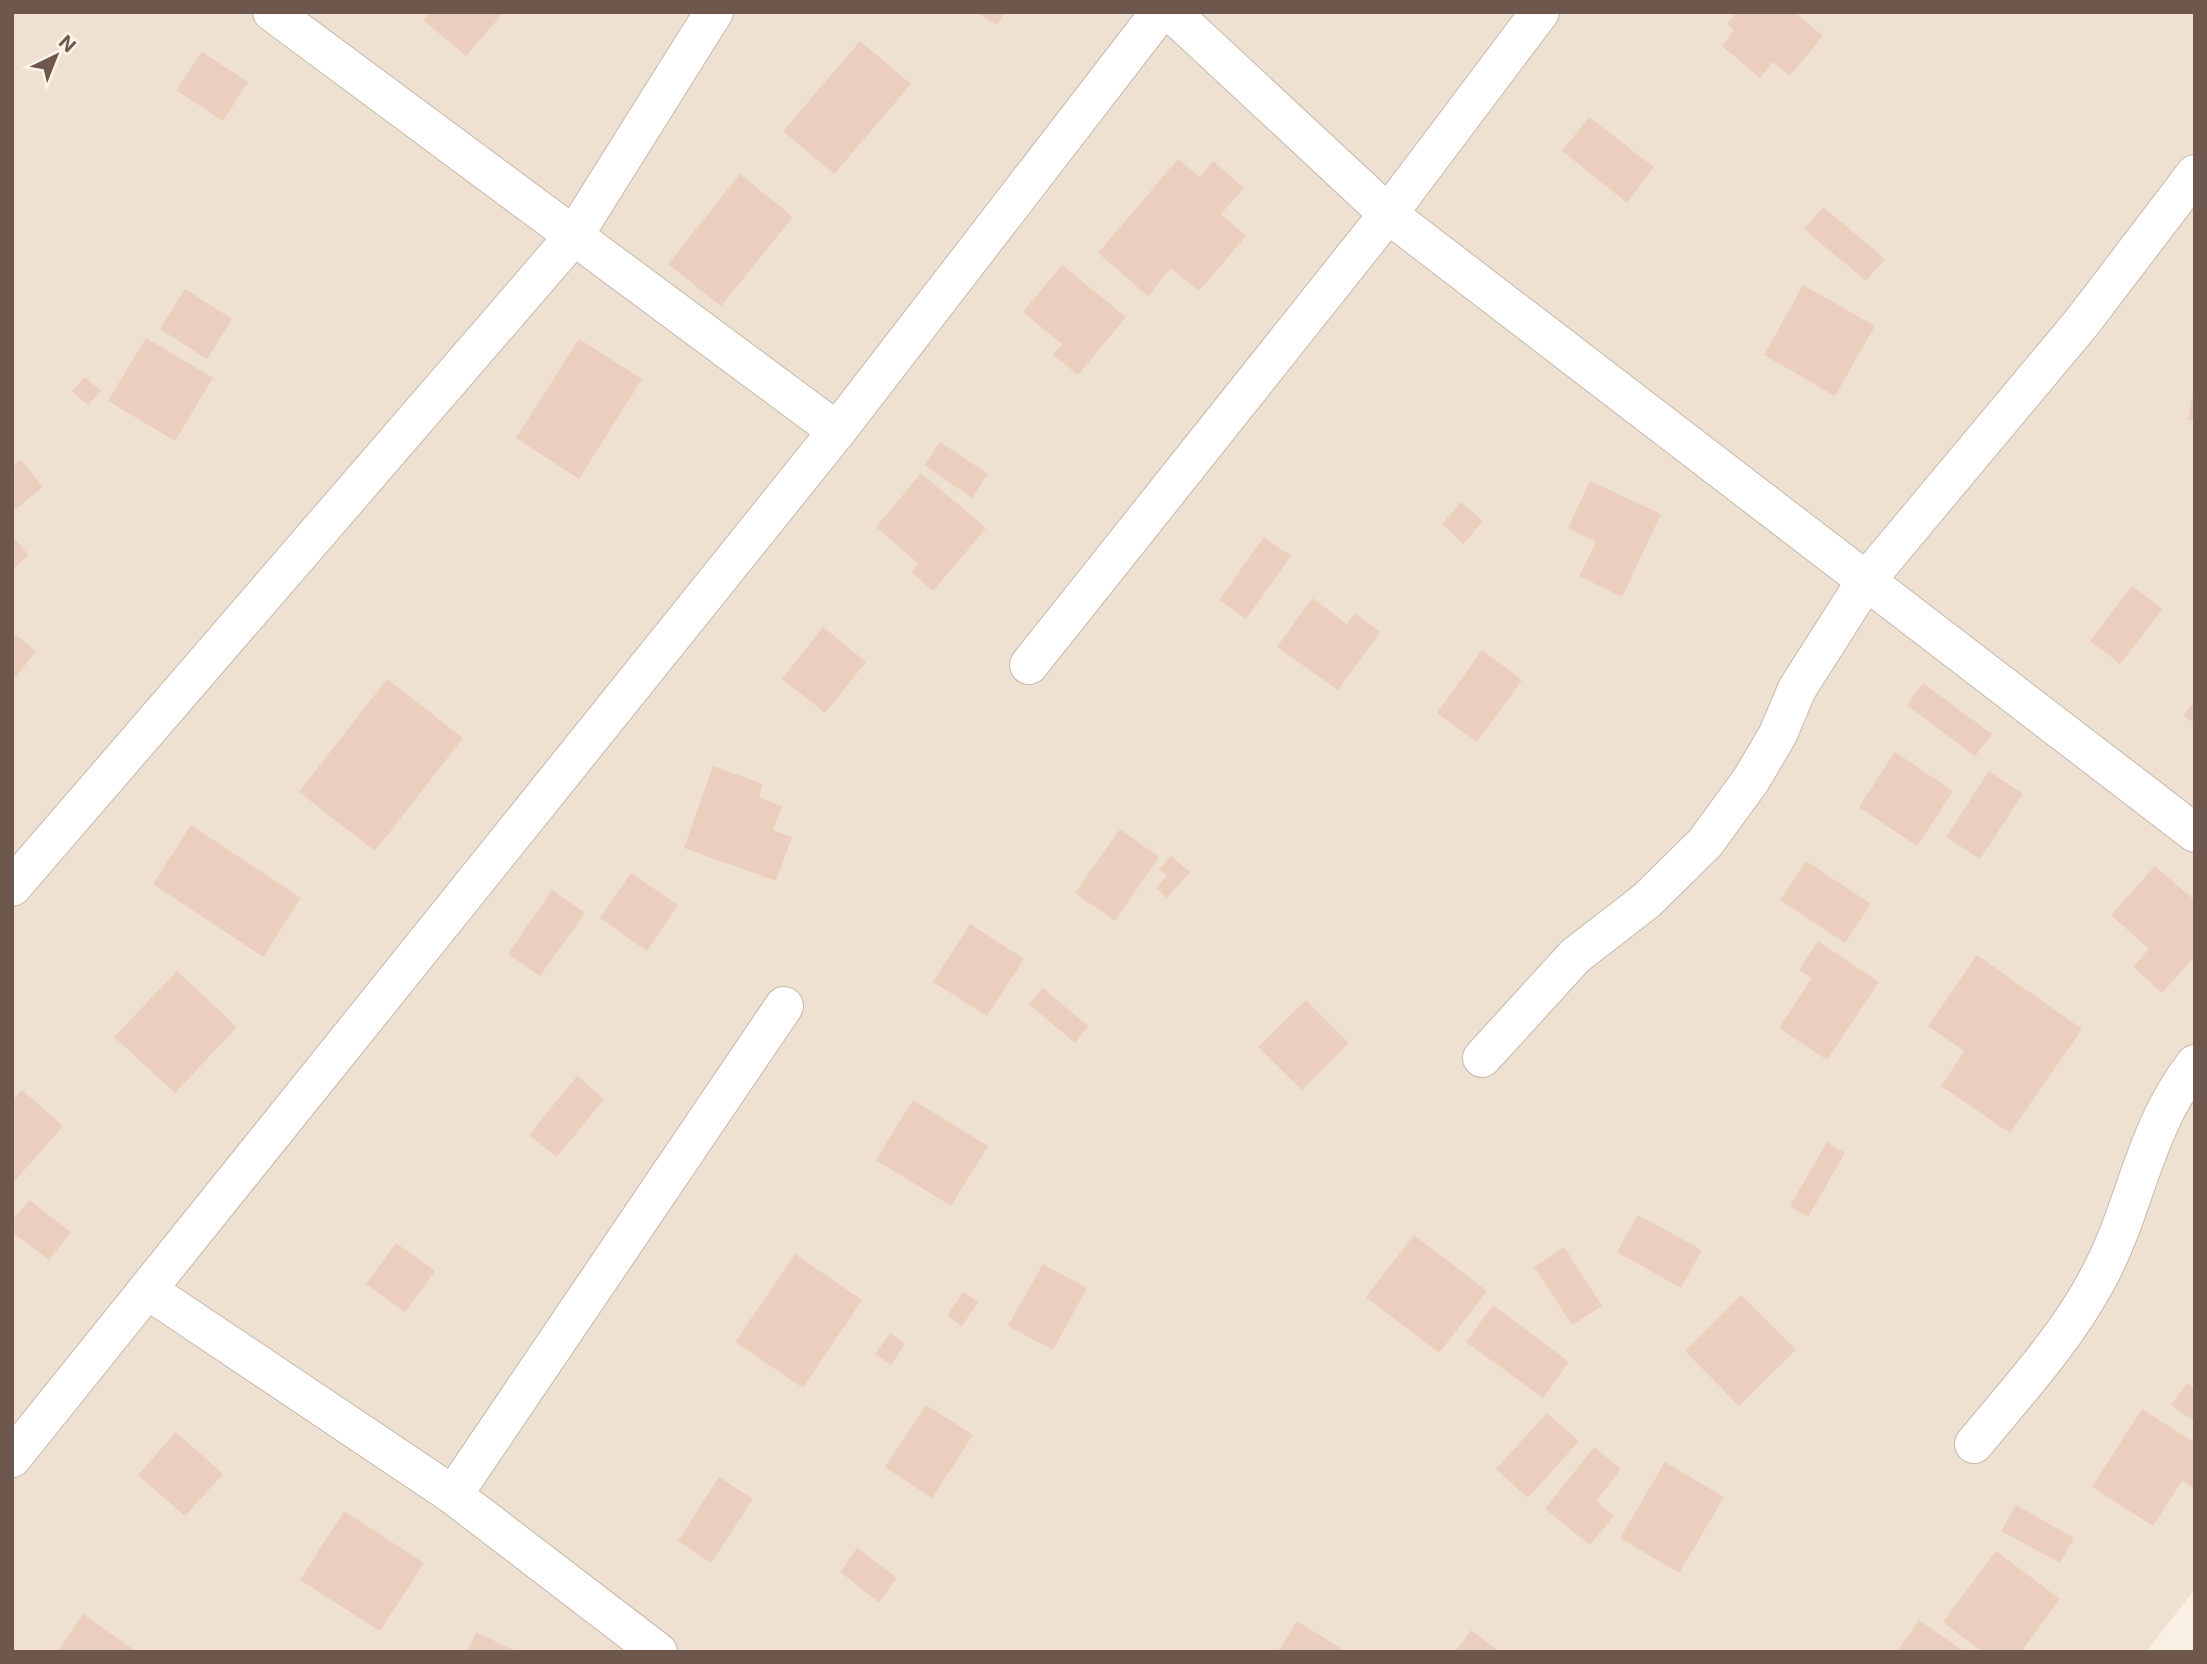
<svg xmlns="http://www.w3.org/2000/svg" width="2207" height="1664" font-family="Inter,sans-serif">
  <rect width="100%" height="100%" fill="#f9f0e3"/>
  <polygon fill="#efe1d2" points="12,12 2195,12 2195,1589 2146,1652 12,1652"/>
  <g fill="#ebcebe">
    <polygon points="430,12 504,12 466,56 423,20"/>
    <polygon points="976,12 1005,12 997,25"/>
    <polygon points="1737,12 1795,12 1823,36 1790,76 1773,62 1760,78 1722,46 1734,30 1727,24"/>
    <polygon points="860,41 911,84 834,174 783,131"/>
    <polygon points="202,52 248,82 223,121 176,90"/>
    <polygon points="1589,117 1654,167 1627,203 1562,151"/>
    <polygon points="1178,159 1200,177 1213,161 1244,188 1221,214 1246,236 1199,291 1171,268 1148,296 1098,253"/>
    <polygon points="740,174 793,217 721,306 668,264"/>
    <polygon points="1823,207 1885,259 1866,281 1804,229"/>
    <polygon points="1062,265 1126,317 1078,375 1053,355 1062,344 1023,312"/>
    <polygon points="1803,285 1875,326 1835,396 1764,355"/>
    <polygon points="185,289 232,319 207,359 160,329"/>
    <polygon points="146,338 213,378 175,441 108,401"/>
    <polygon points="579,339 642,379 579,479 516,438"/>
    <polygon points="85,377 101,391 88,405 72,391"/>
    <polygon points="2193,393 2195,393 2195,421 2188,420"/>
    <polygon points="940,442 988,474 972,498 924,465"/>
    <polygon points="21,460 43,487 12,512 12,467"/>
    <polygon points="921,473 986,528 933,591 911,572 918,563 876,527"/>
    <polygon points="1590,481 1661,514 1622,597 1579,576 1596,542 1568,528"/>
    <polygon points="1461,502 1483,521 1463,544 1442,524"/>
    <polygon points="12,536 29,555 12,570"/>
    <polygon points="1264,537 1291,556 1246,619 1219,600"/>
    <polygon points="2132,586 2163,609 2120,664 2090,641"/>
    <polygon points="1312,598 1347,624 1355,613 1380,632 1338,690 1277,647"/>
    <polygon points="823,627 866,662 825,713 782,679"/>
    <polygon points="12,632 36,651 16,677 12,674"/>
    <polygon points="1482,650 1522,680 1477,742 1437,713"/>
    <polygon points="387,679 463,738 375,851 299,792"/>
    <polygon points="1923,683 1992,734 1975,756 1907,705"/>
    <polygon points="2195,701 2195,724 2183,715"/>
    <polygon points="1895,752 1953,791 1917,846 1859,807"/>
    <polygon points="713,766 763,784 759,797 782,806 773,830 792,837 776,881 684,848"/>
    <polygon points="1989,771 2023,794 1980,859 1946,837"/>
    <polygon points="191,825 301,898 263,957 153,884"/>
    <polygon points="1120,829 1159,857 1115,921 1075,893"/>
    <polygon points="1171,856 1190,872 1167,898 1156,888 1167,876 1159,869"/>
    <polygon points="1806,861 1871,904 1845,943 1780,900"/>
    <polygon points="2155,866 2195,901 2195,956 2162,993 2133,967 2149,949 2111,915"/>
    <polygon points="631,873 678,905 647,951 600,918"/>
    <polygon points="552,890 585,913 540,976 508,954"/>
    <polygon points="970,924 1024,959 987,1016 933,982"/>
    <polygon points="1818,941 1879,982 1827,1060 1779,1028 1812,978 1799,970"/>
    <polygon points="1977,955 2082,1029 2010,1133 1941,1086 1964,1051 1928,1026"/>
    <polygon points="177,971 237,1027 175,1093 114,1037"/>
    <polygon points="1043,988 1088,1026 1075,1043 1029,1004"/>
    <polygon points="1306,1000 1349,1043 1302,1090 1258,1047"/>
    <polygon points="577,1076 604,1099 557,1157 529,1135"/>
    <polygon points="22,1090 63,1126 12,1184 12,1101"/>
    <polygon points="913,1100 988,1146 951,1206 876,1160"/>
    <polygon points="1827,1142 1845,1153 1808,1217 1790,1206"/>
    <polygon points="29,1200 71,1232 49,1260 12,1232 12,1221"/>
    <polygon points="1638,1215 1702,1250 1681,1288 1617,1252"/>
    <polygon points="1414,1235 1487,1291 1439,1353 1366,1297"/>
    <polygon points="396,1243 435,1271 405,1312 366,1284"/>
    <polygon points="1564,1247 1602,1306 1572,1325 1534,1267"/>
    <polygon points="795,1254 862,1300 803,1388 735,1342"/>
    <polygon points="1043,1264 1087,1288 1053,1350 1008,1326"/>
    <polygon points="963,1292 978,1302 962,1326 947,1316"/>
    <polygon points="1741,1295 1796,1350 1739,1406 1685,1351"/>
    <polygon points="1493,1305 1569,1362 1543,1398 1466,1342"/>
    <polygon points="890,1333 905,1344 891,1365 875,1354"/>
    <polygon points="2187,1383 2195,1389 2195,1422 2171,1405"/>
    <polygon points="926,1405 973,1435 932,1498 885,1467"/>
    <polygon points="2142,1409 2195,1443 2195,1489 2182,1481 2153,1526 2092,1487"/>
    <polygon points="1547,1413 1579,1441 1528,1498 1496,1469"/>
    <polygon points="176,1432 223,1474 185,1516 138,1475"/>
    <polygon points="1594,1447 1621,1469 1596,1501 1614,1516 1590,1545 1545,1509"/>
    <polygon points="1665,1462 1724,1497 1679,1573 1620,1538"/>
    <polygon points="719,1477 753,1499 711,1563 678,1541"/>
    <polygon points="2016,1505 2074,1538 2060,1563 2001,1531"/>
    <polygon points="344,1511 424,1563 380,1631 300,1580"/>
    <polygon points="857,1548 897,1578 879,1602 840,1572"/>
    <polygon points="1996,1551 2060,1599 2021,1652 1982,1652 1943,1622"/>
    <polygon points="83,1614 134,1650 133,1652 57,1652"/>
    <polygon points="1919,1620 1965,1652 1896,1652"/>
    <polygon points="1297,1621 1347,1652 1278,1652"/>
    <polygon points="1471,1630 1499,1652 1455,1652"/>
    <polygon points="476,1632 517,1652 467,1652"/>
  </g>
  <g fill="none" stroke-linecap="round" stroke-linejoin="round">
    <g stroke="#c8b7ab" stroke-width="40">
      <g id="minor">
        <polyline points="272,12 837,431"/>
        <polyline points="1171,12 1388,214 2195,833"/>
        <polyline points="1029,665 1388,214 1540,12"/>
        <polyline points="12,887 573,237 714,12"/>
        <polyline points="1482,1058 1575,956 1646,901 1705,843 1751,780 1778,734 1797,689 1865,582 2083,321 2195,174"/>
        <polyline points="149,1291 453,1495 658,1652"/>
        <path d="M1974 1444C2016 1393 2064 1341 2096 1282 2136 1210 2142 1132 2195 1064"/>
        <polyline points="12,1458 837,431 1160,12"/>
        <polyline points="453,1495 784,1006"/>
      </g>
    </g>
    <use href="#minor" stroke="#fff" stroke-width="38"/>
  </g>
  <rect width="2207" height="1664" fill="none" stroke="#6e574c" stroke-width="28"/>
  <g transform="translate(56 56) rotate(43)" stroke="#fcf4e8" stroke-width="5" paint-order="stroke">
  <path d="M0-5L12 26L0 18L-12 26Z" fill="#6e574c"/>
  <text y="-10" font-size="19" font-weight="bold" text-anchor="middle" fill="#6e574c">N</text>
  </g>
</svg>
